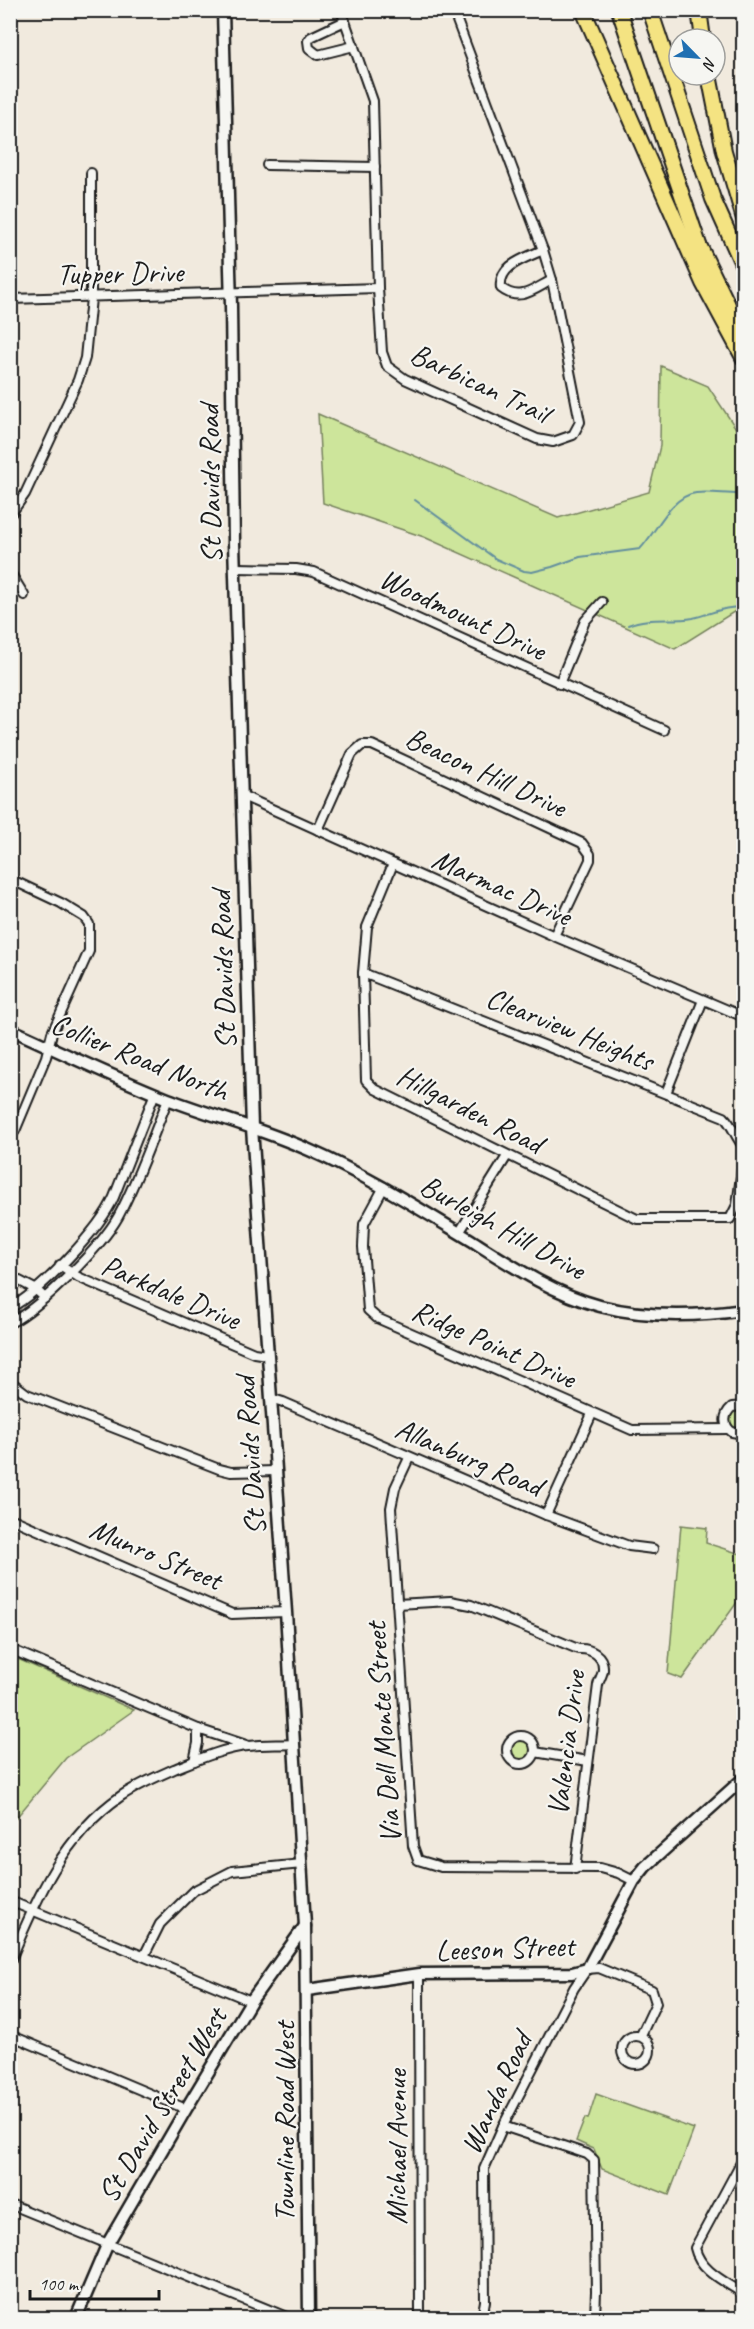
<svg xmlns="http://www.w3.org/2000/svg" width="754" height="2329" font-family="Caveat,sans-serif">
  <rect width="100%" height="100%" fill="#f1eade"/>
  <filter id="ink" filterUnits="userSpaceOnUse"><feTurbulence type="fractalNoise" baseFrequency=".0167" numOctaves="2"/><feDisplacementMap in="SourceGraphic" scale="12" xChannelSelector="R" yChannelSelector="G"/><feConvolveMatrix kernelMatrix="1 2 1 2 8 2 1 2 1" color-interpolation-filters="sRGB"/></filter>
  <g filter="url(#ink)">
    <g fill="#cde59b" stroke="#74805c" stroke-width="1.5">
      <polygon points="661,366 708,386 743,439 743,628 740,608 675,649 424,537 323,503 318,414 558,518 649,492 660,446"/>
      <polygon points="737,1410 743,1412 743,1428 742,1429 732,1427 730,1422 732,1413"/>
      <polygon points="681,1525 707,1528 706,1543 744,1555 743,1594 682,1679 668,1674"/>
      <polygon points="11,1656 134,1710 66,1758 11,1824"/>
      <circle cx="521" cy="1750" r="10"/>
      <polygon points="596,2094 694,2129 669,2195 602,2169 594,2149 576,2141 585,2118 588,2119"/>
    </g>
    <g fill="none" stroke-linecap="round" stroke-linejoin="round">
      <g stroke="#638f9e" stroke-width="2">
        <path d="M415 500 496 559 524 571 532 572 552 567 580 557 640 549C656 533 670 496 696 493 712 491 728 495 744 494"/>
        <path d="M628 625C649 616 672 622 693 618 711 614 725 606 744 607"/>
      </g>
      <g stroke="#1c1c1c" stroke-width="12">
        <g id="street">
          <polyline points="341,10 373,101 378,288 382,352 387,366 405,379 537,439 553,442 573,435 580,422 552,280 543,250 453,10"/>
          <polyline points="345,21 311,37 308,41 309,48 318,55 354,46"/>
          <polyline points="267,165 375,167"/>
          <path d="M543 250C526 258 498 265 501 288 520 303 534 289 552 280"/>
          <polyline points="10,299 378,288"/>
          <polyline points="10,515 25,494 78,380 85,358 91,298 91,173"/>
          <polyline points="236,568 296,569 314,572 664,730"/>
          <polyline points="10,572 24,595"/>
          <polyline points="559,684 585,621 602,602"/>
          <polyline points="243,796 554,936 744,1017"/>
          <polyline points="318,830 352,754 362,745 372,745 582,843 590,854 590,860 554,936"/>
          <polyline points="393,864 367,927 363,973 366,1080 375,1089 637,1219 730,1219 737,1205 744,1154"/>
          <polyline points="10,879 61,903 84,917 89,924 89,951 52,1033 46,1057 15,1131 10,1136"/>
          <path d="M363 973 724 1117C734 1127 735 1137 744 1147"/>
          <polyline points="666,1093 703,1000"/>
          <polyline points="384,1187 364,1224 363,1247 368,1310 377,1318 632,1430 728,1429"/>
          <polyline points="459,1233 507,1156"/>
          <polyline points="60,1265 78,1277 254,1353 267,1355"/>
          <polyline points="10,1276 35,1289 45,1298"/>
          <path d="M10 1308C40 1292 101 1228 114 1197L155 1093"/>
          <path d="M10 1323C40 1308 101 1247 118 1217 138 1180 152 1138 168 1099"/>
          <polyline points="10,1381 27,1394 219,1469 231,1472 275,1471"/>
          <polyline points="270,1398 283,1402 546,1515 629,1546 653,1549"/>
          <path d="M744 1406 732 1407C723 1415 723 1425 732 1432L744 1434"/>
          <polyline points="409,1458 395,1488 391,1508 413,1846 418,1860 441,1867 600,1868 618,1873 634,1881"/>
          <polyline points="546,1515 592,1414"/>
          <polyline points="10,1518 232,1614 286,1612"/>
          <path d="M397 1604 450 1601 471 1605 578 1649C590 1648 604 1655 603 1670 603 1674 599 1680 598 1685L575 1869"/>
          <polyline points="10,1649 198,1729 246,1745"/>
          <circle cx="521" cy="1750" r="14"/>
          <polyline points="535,1752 588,1761"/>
          <polyline points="194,1761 198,1743 198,1729"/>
          <polyline points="10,1901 251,2001"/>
          <polyline points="144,1956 160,1924 193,1891 232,1871 302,1864"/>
          <path d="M10 1962C36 1899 63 1836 121 1796 137 1785 156 1777 174 1769 197 1760 224 1748 248 1746 264 1744 279 1745 294 1744"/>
          <polyline points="419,1974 420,2318"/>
          <polyline points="10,2035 186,2109"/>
          <circle cx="636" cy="2050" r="14"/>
          <polyline points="503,2126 587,2154 594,2160 596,2291 595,2318"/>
          <path d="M744 2157 695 2248C700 2271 726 2282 744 2294"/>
          <polyline points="10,2204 289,2318"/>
          <polyline points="482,2318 485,2301 484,2169 503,2126 574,1988 587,1969 599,1968 652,1990 656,2003 641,2035"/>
          <polyline points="740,2318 744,2313"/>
        </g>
      </g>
      <g stroke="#1c1c1c" stroke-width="15">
        <g id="secondary">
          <polyline points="223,10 231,306 234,543 252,1128 286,1612 305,1926 309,2318"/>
          <path d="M10 1029C63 1053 115 1078 168 1099 215 1117 263 1129 309 1150 366 1175 418 1208 471 1240 512 1266 552 1293 600 1306 647 1318 695 1317 744 1310"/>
          <polyline points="307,1990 419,1974 572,1973 587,1969 634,1881 645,1867 744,1778"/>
          <polyline points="76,2318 108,2243 186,2109 251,2001 305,1926"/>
        </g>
      </g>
      <g stroke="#1c1c1c" stroke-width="18">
        <g id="highway">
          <polyline points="583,10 703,283 744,359"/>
          <polyline points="619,10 699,245 744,338"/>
          <polyline points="650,10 713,199 744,268"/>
          <polyline points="699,10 703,39"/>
          <polyline points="709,75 724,151 744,219"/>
        </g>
      </g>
      <use href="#street" stroke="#f6f6f2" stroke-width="8"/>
      <use href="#secondary" stroke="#f6f6f2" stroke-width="10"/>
      <use href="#highway" stroke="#f4e382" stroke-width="14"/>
    </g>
  </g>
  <g text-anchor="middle" stroke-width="4.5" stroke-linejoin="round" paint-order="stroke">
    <g font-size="30" fill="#1c1c1c" stroke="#f6f6f2">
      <text transform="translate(120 273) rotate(-1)" y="10">Tupper Drive</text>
      <text transform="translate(480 383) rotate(25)" y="10">Barbican Trail</text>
      <text transform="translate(210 484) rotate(-91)" y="10">St Davids Road</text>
      <text transform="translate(463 614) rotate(25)" y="10">Woodmount Drive</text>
      <text transform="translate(486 772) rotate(25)" y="10">Beacon Hill Drive</text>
      <text transform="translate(502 887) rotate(24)" y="10">Marmac Drive</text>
      <text transform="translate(223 970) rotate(-92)" y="10">St Davids Road</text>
      <text transform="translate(570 1029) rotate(22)" y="10">Clearview Heights</text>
      <text transform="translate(140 1057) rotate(22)" y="10">Collier Road North</text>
      <text transform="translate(470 1109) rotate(27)" y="10">Hillgarden Road</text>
      <text transform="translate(503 1227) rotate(29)" y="10">Burleigh Hill Drive</text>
      <text transform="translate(171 1292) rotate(23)" y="10">Parkdale Drive</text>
      <text transform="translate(494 1344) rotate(24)" y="10">Ridge Point Drive</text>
      <text transform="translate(250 1456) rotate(-94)" y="10">St Davids Road</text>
      <text transform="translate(469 1457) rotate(23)" y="10">Allanburg Road</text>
      <text transform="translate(156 1554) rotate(23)" y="10">Munro Street</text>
      <text transform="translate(383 1733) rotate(-94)" y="10">Via Dell Monte Street</text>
      <text transform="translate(566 1743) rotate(-83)" y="10">Valencia Drive</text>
      <text transform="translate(505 1948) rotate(-2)" y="10">Leeson Street</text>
      <text transform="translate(496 2093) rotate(-65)" y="10">Wanda Road</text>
      <text transform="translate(162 2105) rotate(-59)" y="10">St David Street West</text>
      <text transform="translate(284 2122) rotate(-90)" y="10">Townline Road West</text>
      <text transform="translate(396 2147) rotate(-90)" y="10">Michael Avenue</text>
    </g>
  </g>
  <rect width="754" height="2329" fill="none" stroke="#f6f6f2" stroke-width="36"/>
  <rect x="18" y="18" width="718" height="2293" fill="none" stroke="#1c1c1c" stroke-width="2" filter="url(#ink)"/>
  <g transform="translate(697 57) rotate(115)"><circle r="28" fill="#f6f6f2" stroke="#9f9f9c" stroke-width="1.5"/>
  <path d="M0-4.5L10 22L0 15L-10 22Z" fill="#1f6fb2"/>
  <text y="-9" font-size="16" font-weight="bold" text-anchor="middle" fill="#1c1c1c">N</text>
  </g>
  <path d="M30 2290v9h129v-9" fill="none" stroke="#1c1c1c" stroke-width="3"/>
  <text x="39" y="2290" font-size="18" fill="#1c1c1c" stroke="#f6f6f2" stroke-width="4.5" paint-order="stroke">100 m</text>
</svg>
